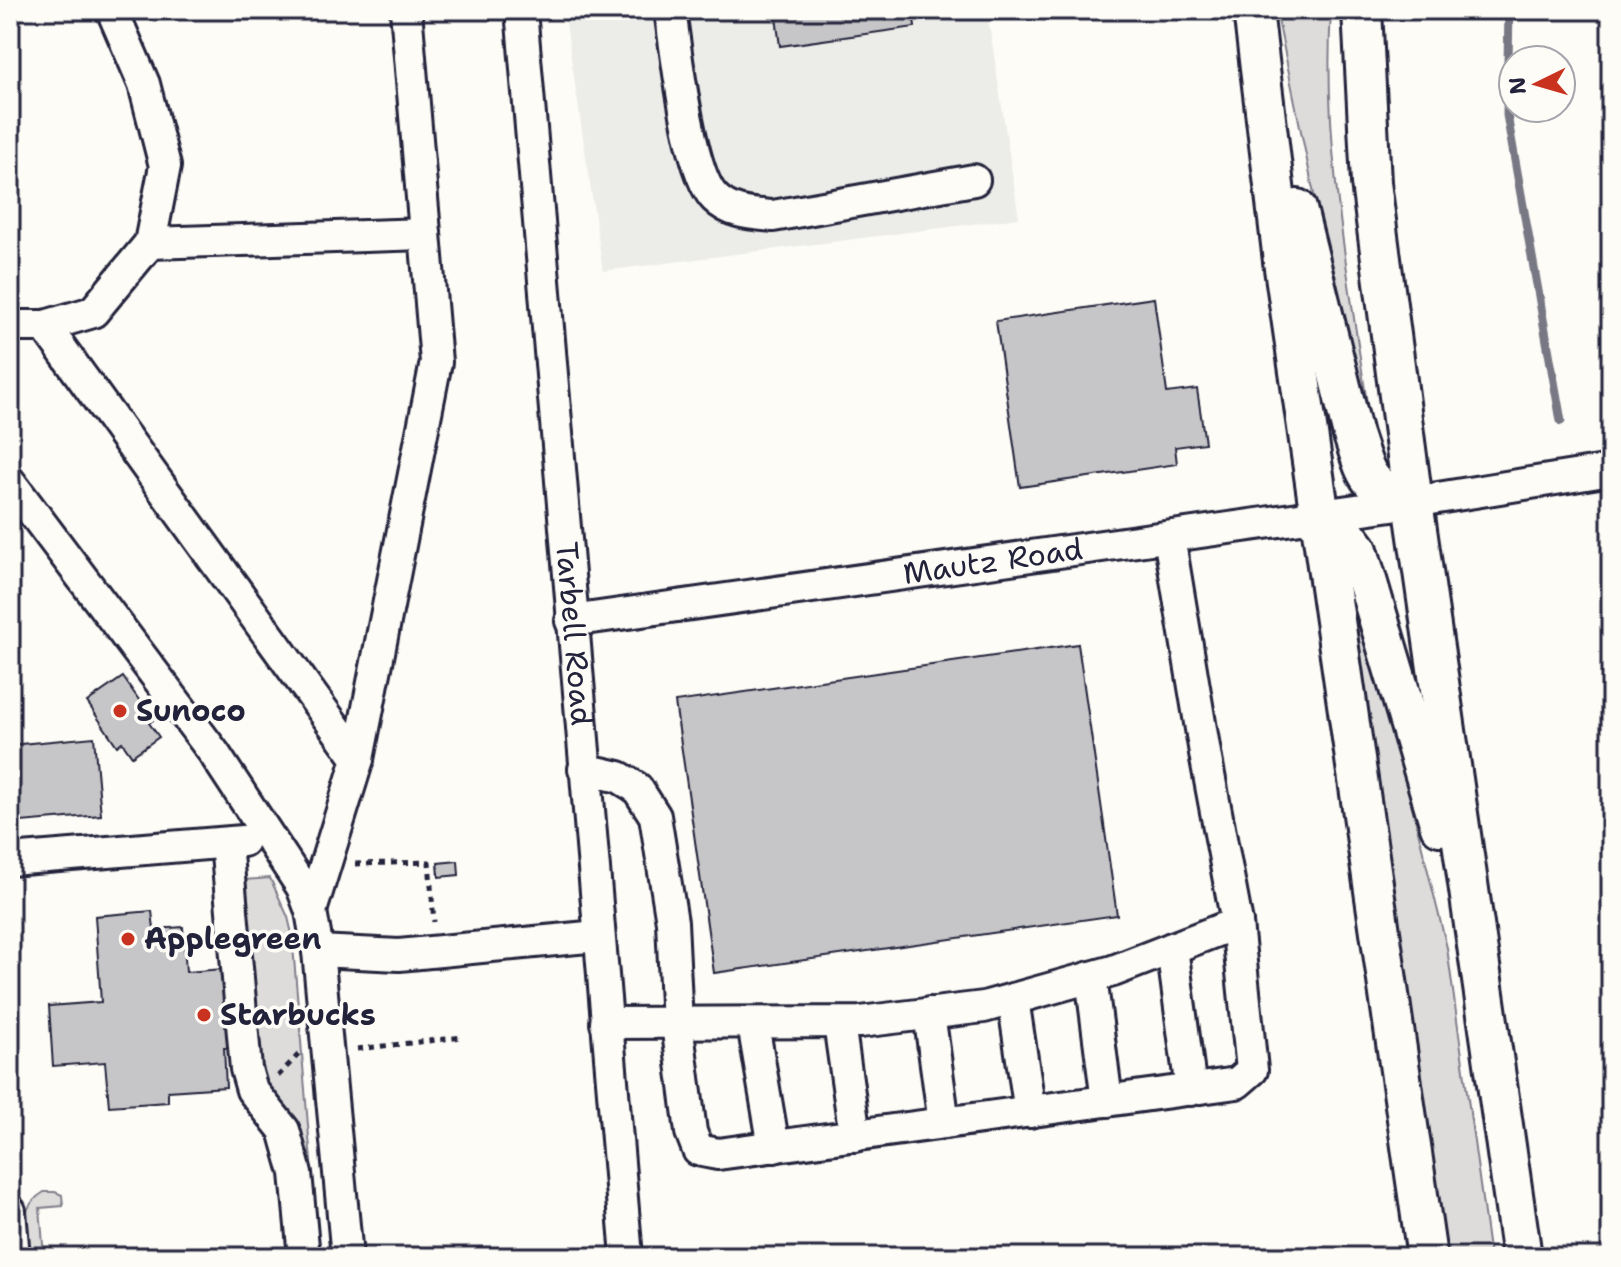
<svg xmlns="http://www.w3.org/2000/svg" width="1621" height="1267" font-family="'Shantell Sans',sans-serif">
  <rect width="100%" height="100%" fill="#fdfcf7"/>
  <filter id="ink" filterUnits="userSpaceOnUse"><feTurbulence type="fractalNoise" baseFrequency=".0125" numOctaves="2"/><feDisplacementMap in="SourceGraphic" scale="16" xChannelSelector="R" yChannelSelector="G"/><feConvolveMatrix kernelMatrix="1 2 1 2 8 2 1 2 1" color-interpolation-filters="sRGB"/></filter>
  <g filter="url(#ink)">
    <polygon fill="#ecece9" points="564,10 987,10 1019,218 603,271"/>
    <g fill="#dddcdb" stroke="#807f8b" stroke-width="2">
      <path d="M1276 10H1331C1322 153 1352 296 1372 437H1364Z"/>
      <polygon points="1357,585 1447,948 1490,1257 1445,1257 1351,586"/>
      <polygon points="270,878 288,917 292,934 319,1257 314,1257 260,1079 244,880"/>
      <path d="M44 1192H55L62 1195 63 1206 40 1208 44 1257H29C26 1230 17 1208 44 1192Z"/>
    </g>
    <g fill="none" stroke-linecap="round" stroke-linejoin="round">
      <polyline stroke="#787885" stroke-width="9" points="1509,10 1507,115 1561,421"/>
    </g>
    <g fill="#c6c6c8" stroke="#22223b" stroke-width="2">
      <polygon points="775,10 913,10 915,27 780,46"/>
      <polygon points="1154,298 1167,393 1197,389 1205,443 1175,447 1177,464 1020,487 996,321"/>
      <polygon points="1078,644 1117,915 714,973 675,702"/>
      <polygon points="123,677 153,720 149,723 159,737 132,756 122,742 117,746 87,702"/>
      <polygon points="94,737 101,815 10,823 10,745"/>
      <polygon points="458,861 459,875 439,877 438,863"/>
      <polygon points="152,911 154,929 183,927 186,972 223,969 229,1048 224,1048 226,1087 168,1091 168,1102 109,1106 105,1062 53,1066 49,1006 101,1002 95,916"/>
    </g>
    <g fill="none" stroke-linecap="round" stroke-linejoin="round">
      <g stroke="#22223b" stroke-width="36">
        <g id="minor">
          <path id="s1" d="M521 10 627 1257"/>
          <path d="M670 10C676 50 689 173 715 198 731 214 753 214 773 216L974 180"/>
          <polyline points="150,243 425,234"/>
          <polyline points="10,326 45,326 358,759 311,911"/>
          <polyline points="45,326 93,312 150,243 165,166 144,84 112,10"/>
          <polyline points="10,482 214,753 302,887 311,911 318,951 347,1257"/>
          <path id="s2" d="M571 621 1413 502 1611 470"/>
          <polyline points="358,759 436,362 406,10"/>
          <polyline points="584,769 619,777 637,788 655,816 672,922 677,1024 691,1132 698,1150 718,1154 1237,1083 1252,1070 1237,923"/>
          <polyline points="226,843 246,1069 252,1090 284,1130 296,1173 304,1257"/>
          <polyline points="10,860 243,841"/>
          <polyline points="1172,948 1191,1090"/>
          <polyline points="318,951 399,955 598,936"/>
          <polyline points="1091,977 1107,1101"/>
          <polyline points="1013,999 1030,1112"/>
          <polyline points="929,1013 944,1123"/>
          <polyline points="606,1023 860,1022 984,1007 1113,971 1237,923 1206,759 1169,537"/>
          <polyline points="839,1023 855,1136"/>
          <polyline points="753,1024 774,1147"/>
          <polyline points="10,1211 14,1257"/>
        </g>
      </g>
      <g stroke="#22223b" stroke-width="44">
        <g id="major">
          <polyline points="1253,10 1283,261 1427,1257"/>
          <polyline points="1362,10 1371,183 1413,502 1522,1257"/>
          <path d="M1297 209 1353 435C1368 479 1366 487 1413 502"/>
          <polyline points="1320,515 1340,526 1358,550 1440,826"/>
        </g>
      </g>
      <g stroke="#22223b" stroke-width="5" stroke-dasharray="6 6" stroke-linecap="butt">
        <polyline points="355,864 429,862 434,922"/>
        <polyline points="357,1049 463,1037"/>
        <polyline points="278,1076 299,1054"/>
      </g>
      <use href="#minor" stroke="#fdfcf7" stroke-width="30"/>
      <use href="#major" stroke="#fdfcf7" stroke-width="38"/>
    </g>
  </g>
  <g fill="#c8321e" stroke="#fdfcf7" stroke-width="3">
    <circle cx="120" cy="711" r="8"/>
    <circle cx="128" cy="939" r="8"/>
    <circle cx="204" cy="1015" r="8"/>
  </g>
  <g text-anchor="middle" stroke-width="7" stroke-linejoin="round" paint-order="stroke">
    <g font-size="30" fill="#22223b" stroke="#fdfcf7">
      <text dy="10" stroke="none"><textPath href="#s2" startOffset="426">Mautz Road</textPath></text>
      <text dy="10" stroke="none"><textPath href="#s1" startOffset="626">Tarbell Road</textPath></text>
    </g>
    <g font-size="30" font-weight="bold" fill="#22223b" stroke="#fdfcf7" text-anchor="start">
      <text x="136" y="721">Sunoco</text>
      <text x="144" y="949">Applegreen</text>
      <text x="220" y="1025">Starbucks</text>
    </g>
  </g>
  <rect width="1621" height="1267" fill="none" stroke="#fdfcf7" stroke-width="40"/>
  <rect x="20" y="20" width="1581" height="1227" fill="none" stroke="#22223b" stroke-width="3" filter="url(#ink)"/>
  <g transform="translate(1537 84) rotate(265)"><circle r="38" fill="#fdfcf7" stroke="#a5a5ac" stroke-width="2"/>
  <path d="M0-6L14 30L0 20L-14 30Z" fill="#c8321e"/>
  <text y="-12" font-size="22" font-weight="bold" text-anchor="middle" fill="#22223b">N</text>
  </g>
</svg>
